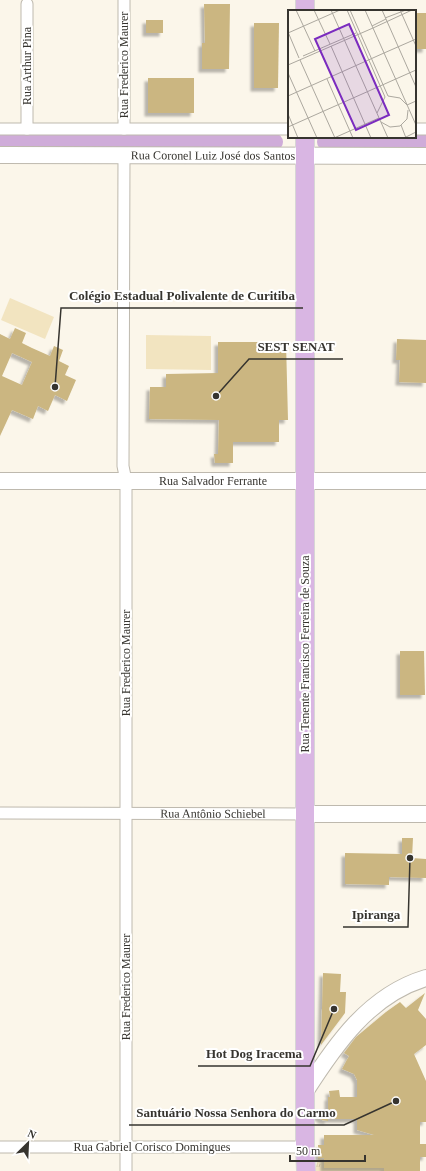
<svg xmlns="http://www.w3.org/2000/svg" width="426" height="1171" font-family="'Times New Roman',serif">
  <defs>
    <pattern id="park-tufts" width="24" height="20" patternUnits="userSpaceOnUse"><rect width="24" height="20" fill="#f2e4c0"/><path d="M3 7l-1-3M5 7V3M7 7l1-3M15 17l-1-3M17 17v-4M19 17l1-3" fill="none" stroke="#d0c4a5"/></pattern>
    <filter id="shadow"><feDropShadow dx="-3.5" dy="3.5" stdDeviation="1" flood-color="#0004"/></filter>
  </defs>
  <rect width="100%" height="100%" fill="#fbf6ea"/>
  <polygon fill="url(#park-tufts)" points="318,1158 384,1168 384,1171 315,1171"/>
  <g fill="#f2e4c0">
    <polygon points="10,298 54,317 45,339 1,320"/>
    <polygon points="146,335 211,336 211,370 146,369"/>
  </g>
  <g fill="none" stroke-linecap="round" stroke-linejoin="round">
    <g stroke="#cfacd9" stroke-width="18">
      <polyline points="0,142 274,142"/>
      <polyline points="326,142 426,142"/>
    </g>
  </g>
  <g fill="#cbb681" fill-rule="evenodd" filter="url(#shadow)">
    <polygon points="204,4 230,4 229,69 202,69 202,43 205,43"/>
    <rect x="415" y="13" width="11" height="36"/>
    <rect x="146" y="20" width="17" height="13"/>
    <polygon points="254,23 279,23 278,88 254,88"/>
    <rect x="148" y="78" width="46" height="35"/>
    <path d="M15 328 26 333 22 343 32 348 50 356 54 346 63 350 59 361 69 366 65 375 76 380 67 401 55 395 48 411 38 406 33 419 12 410 0 436V334L10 339ZM12 353 32 362 22 385 2 376Z"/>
    <polygon points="397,339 426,340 426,383 399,382 400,360 396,360"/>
    <polygon points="218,342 286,342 288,420 279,420 279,442 233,442 233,463 215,463 214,454 218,454 219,420 149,419 150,387 166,387 166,374 218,373"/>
    <polygon points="400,651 424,651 425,695 400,695"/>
    <polygon points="402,838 413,838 412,858 426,859 426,878 389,877 389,885 345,884 345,853 402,854"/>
    <polygon points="323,973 341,974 340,992 346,992 345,1013 321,1045"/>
    <polygon points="425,993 418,1010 426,1019 426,1045 414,1054 426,1081 426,1122 420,1122 420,1144 426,1144 426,1157 420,1157 420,1171 384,1171 384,1168 324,1168 324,1158 318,1158 318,1145 324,1145 324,1135 374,1135 357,1130 357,1119 328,1119 328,1097 330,1097 329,1091 339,1090 340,1097 357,1097 357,1080 354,1074 342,1069 349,1056 344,1053 356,1037 386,1012 400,1002 406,1008"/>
    <polygon points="316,1112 328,1112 328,1121 322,1120 316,1115"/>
  </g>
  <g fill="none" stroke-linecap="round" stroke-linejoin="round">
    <g stroke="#beb9ae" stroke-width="13">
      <g id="street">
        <polyline points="0,129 289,129"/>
        <polyline points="27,129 27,4"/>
        <polyline points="124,129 124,0"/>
        <polyline points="415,129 426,129"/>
        <polyline points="124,155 123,466 126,481 126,1171"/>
        <path id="s1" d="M0 813 305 814"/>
        <polyline points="0,1147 305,1147"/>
      </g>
    </g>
    <g stroke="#beb9ae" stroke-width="18">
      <g id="secondary">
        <path id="s2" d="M0 155 426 156"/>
        <path id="s3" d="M0 481H426"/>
        <polyline points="305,814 426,814"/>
        <path d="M305 1092C335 1045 369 995 426 978"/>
      </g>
    </g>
    <g stroke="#d7d6d5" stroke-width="20">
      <g id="primary">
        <polyline points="305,11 305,0"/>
        <polyline points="305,137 305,1147 306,1171"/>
      </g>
    </g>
    <use href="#street" stroke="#fff" stroke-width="11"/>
    <use href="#secondary" stroke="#fff" stroke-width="16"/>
    <use href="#primary" stroke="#d9b6e3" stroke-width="18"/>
  </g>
  <g text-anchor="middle" stroke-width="4" stroke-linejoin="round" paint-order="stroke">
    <g font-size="12" fill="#36342f" stroke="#fff">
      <text transform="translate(124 65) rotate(-90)" y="4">Rua Frederico Maurer</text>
      <text transform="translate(27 66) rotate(-90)" y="4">Rua Arthur Pina</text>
      <text dy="4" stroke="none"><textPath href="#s2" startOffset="213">Rua Coronel Luiz José dos Santos</textPath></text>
      <text dy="4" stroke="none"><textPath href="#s3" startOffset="213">Rua Salvador Ferrante</textPath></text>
      <text transform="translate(305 654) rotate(-90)" y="4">Rua Tenente Francisco Ferreira de Souza</text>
      <text transform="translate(126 663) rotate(-90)" y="4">Rua Frederico Maurer</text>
      <text dy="4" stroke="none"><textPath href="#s1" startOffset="213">Rua Antônio Schiebel</textPath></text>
      <text transform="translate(126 987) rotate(-90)" y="4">Rua Frederico Maurer</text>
      <text x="152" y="1151">Rua Gabriel Corisco Domingues</text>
    </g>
  </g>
  <g transform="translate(288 10)">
    <rect width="128" height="128" fill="#fbf6ea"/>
    <path fill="none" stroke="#aca89f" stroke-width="1" d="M8 0 27 41M26 0 42 34M43 0 100 128M59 0 97 87 89 103M62 0 100 86 112 88 119 95 128 91M77 0 128 115M94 0 128 77M112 0 128 36M97 8 118 0M84 16 98 9M85 18 124 0M0 22 11 48M0 23 52 0M43 36 83 128M96 43 128 29M15 46 68 23M12 50 47 128M0 55 85 18M0 63 29 128M39 69 65 128M0 86 96 43M0 104 10 128M93 112 102 117 112 116 119 109 120 100M113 115 118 128M0 117 128 60M46 128 91 108M116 128 128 122"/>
    <path fill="#7b2cbf" fill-opacity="0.15" stroke="#7b2cbf" stroke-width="2" d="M61 14 101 105 68 120 27 29Z"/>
    <rect width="128" height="128" fill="none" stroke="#36342f" stroke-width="2"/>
  </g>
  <path fill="none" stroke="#36342f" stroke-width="1.5" d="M55 387L61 308H303M216 396L249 359H343M410 858L408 927H343M334 1009L310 1066H198M396 1101L344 1125H129"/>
  <g fill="#36342f" stroke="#fff" stroke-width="1.5">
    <circle cx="55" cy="387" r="4"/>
    <circle cx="216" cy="396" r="4"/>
    <circle cx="410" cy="858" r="4"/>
    <circle cx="334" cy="1009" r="4"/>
    <circle cx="396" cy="1101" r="4"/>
  </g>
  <g font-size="13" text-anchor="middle" font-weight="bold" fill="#36342f" stroke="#fff" stroke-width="4" stroke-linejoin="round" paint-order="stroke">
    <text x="182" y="300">Colégio Estadual Polivalente de Curitiba</text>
    <text x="296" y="351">SEST SENAT</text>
    <text x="376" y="919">Ipiranga</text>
    <text x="254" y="1058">Hot Dog Iracema</text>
    <text x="236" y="1117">Santuário Nossa Senhora do Carmo</text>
  </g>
  <g transform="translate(28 1143) rotate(24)" stroke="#ffffff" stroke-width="3" paint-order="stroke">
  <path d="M0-3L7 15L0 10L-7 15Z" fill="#36342f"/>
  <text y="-6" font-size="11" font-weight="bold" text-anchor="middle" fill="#36342f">N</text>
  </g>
  <path d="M290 1155v6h75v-6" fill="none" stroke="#36342f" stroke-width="2"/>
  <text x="296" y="1155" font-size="12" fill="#36342f" stroke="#ffffff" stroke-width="3" paint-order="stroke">50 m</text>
</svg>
